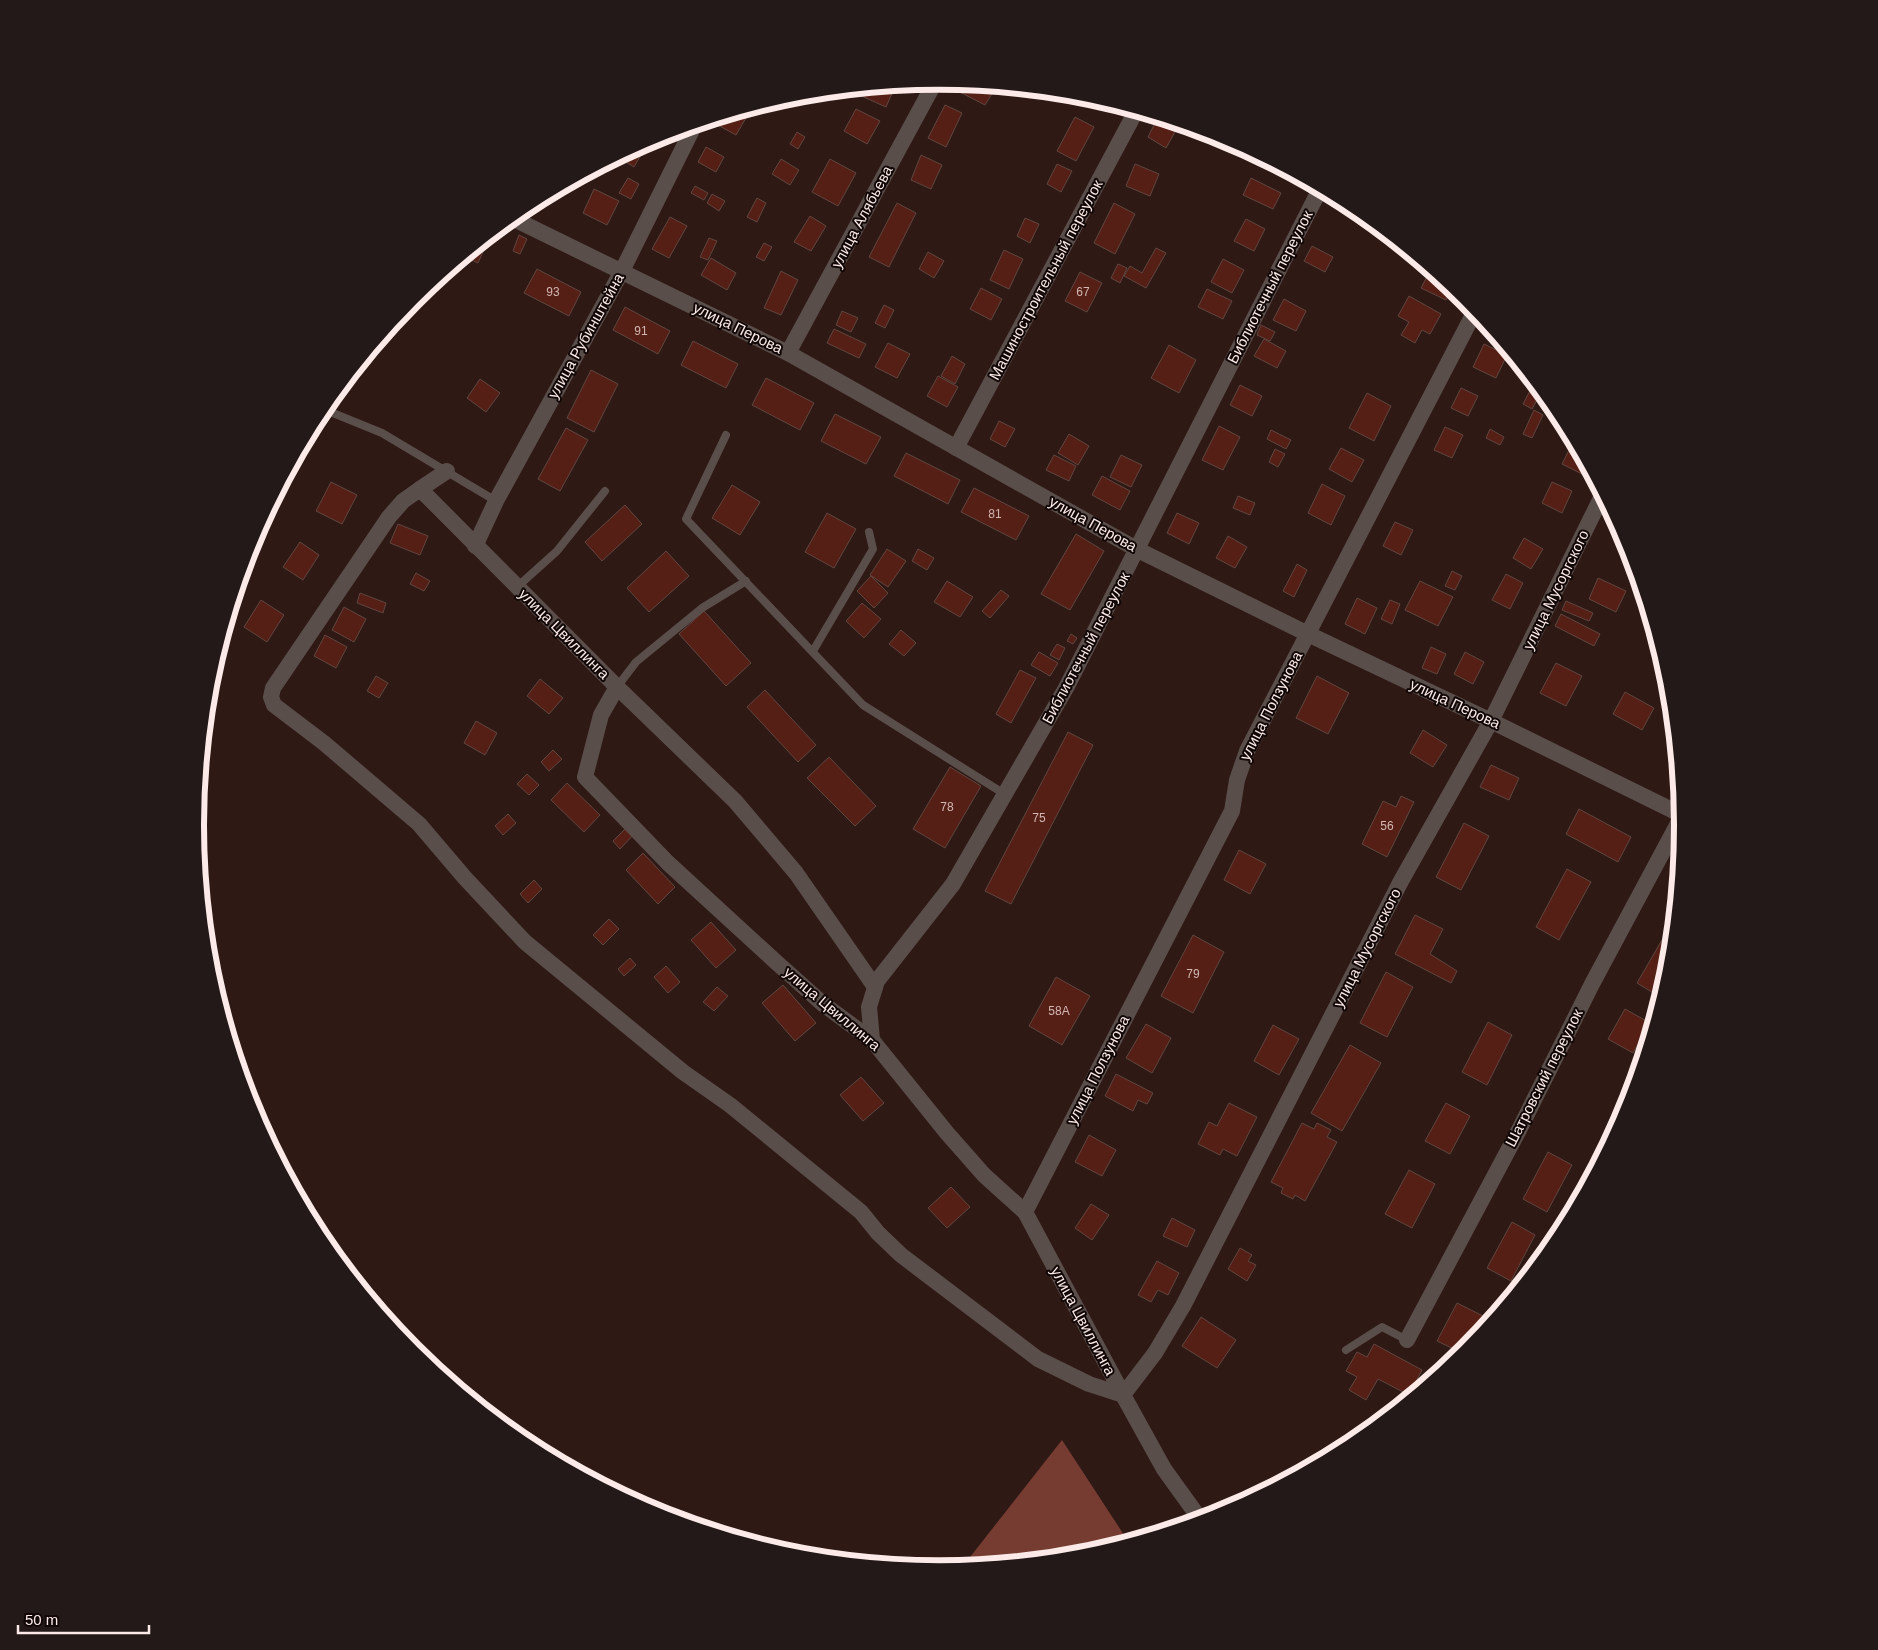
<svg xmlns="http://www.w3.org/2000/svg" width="1878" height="1650" font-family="Arial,sans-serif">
  <rect width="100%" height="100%" fill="#2f1915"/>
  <polygon fill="#763c31" points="1062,1440 1128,1541 1084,1555 963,1566"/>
  <g fill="#561f15" stroke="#5f4640">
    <polygon points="957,83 988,86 987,88 993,92 985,105 954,89"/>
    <polygon points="885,87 893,91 886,107 857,94 859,89"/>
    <polygon points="945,105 962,113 946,147 928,138"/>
    <polygon points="856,109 880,121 867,144 844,131"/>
    <polygon points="736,113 746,118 736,135 716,124 720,118"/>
    <polygon points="1075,117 1094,127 1076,161 1057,151"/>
    <polygon points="1157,119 1176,130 1166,148 1148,137"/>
    <polygon points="797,132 805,137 798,149 790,144"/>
    <polygon points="640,145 645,148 634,167 618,157"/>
    <polygon points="706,147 724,157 716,172 698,162"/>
    <polygon points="921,155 942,165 931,189 911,180"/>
    <polygon points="781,159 799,170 790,185 772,174"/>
    <polygon points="830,159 856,173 838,206 812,192"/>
    <polygon points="1057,164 1072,171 1061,192 1047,184"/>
    <polygon points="1135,164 1159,174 1150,196 1126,186"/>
    <polygon points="628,178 639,184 631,199 619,193"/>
    <polygon points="1251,178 1281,193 1273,209 1243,195"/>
    <polygon points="695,186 708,193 704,200 691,193"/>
    <polygon points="594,189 619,201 607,225 583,213"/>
    <polygon points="712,194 725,201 719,211 707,203"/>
    <polygon points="757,198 766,203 757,222 747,217"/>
    <polygon points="897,203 916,213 889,267 869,257"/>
    <polygon points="1114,203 1135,214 1115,254 1094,243"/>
    <polygon points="810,216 826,226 811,251 794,242"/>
    <polygon points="670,217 687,226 669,258 652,249"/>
    <polygon points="1025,218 1039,224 1030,243 1017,236"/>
    <polygon points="1246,219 1265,229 1254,251 1234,241"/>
    <polygon points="519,235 527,239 520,254 513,251"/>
    <polygon points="709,238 717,241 708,260 700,257"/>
    <polygon points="484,241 487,243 478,263 465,257"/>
    <polygon points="764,243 772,247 764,261 756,257"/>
    <polygon points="1312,246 1333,257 1325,272 1304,261"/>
    <polygon points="1156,248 1166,253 1146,288 1124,276 1130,266 1142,273"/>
    <polygon points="1004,250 1023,259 1009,289 990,280"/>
    <polygon points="928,252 944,261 934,278 919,269"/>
    <polygon points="711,258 736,273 727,290 701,275"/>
    <polygon points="1223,259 1244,270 1232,293 1211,282"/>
    <polygon points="1118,264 1127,268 1120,283 1111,278"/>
    <polygon points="537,269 581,292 569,316 524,293"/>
    <polygon points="781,271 798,280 781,315 764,308"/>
    <polygon points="1430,271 1452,289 1446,300 1421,288"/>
    <polygon points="1080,272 1102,283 1087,312 1065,301"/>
    <polygon points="981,288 1002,299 991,320 970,309"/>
    <polygon points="1207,289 1232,301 1223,319 1198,307"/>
    <polygon points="1409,296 1441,314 1430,334 1422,330 1415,343 1401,335 1409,322 1398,316"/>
    <polygon points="1284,299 1306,311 1296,331 1273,320"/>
    <polygon points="884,305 894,310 885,328 875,323"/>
    <polygon points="625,307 670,331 658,354 613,330"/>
    <polygon points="842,311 858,318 851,332 836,325"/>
    <polygon points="1261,325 1275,332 1270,341 1257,335"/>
    <polygon points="834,329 866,344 859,358 827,343"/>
    <polygon points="1264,339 1286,351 1277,368 1254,356"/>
    <polygon points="693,341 738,364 726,388 681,365"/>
    <polygon points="888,343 910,354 897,378 875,367"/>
    <polygon points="1484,344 1507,355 1496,378 1473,367"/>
    <polygon points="1169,345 1196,360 1179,393 1151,378"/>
    <polygon points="952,356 965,364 955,384 941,376"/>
    <polygon points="591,370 618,384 594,432 567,418"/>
    <polygon points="938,376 958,387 947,407 927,396"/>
    <polygon points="766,378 814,403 800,430 752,405"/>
    <polygon points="480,379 500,393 486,412 467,398"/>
    <polygon points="1240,385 1262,396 1252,416 1230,405"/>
    <polygon points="1532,387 1541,392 1532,409 1523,404"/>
    <polygon points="1461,388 1478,396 1468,416 1451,408"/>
    <polygon points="1367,393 1391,406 1374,441 1349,428"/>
    <polygon points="1534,410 1543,415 1532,438 1523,434"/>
    <polygon points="835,414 881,437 866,464 821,441"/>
    <polygon points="999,421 1015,429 1005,447 990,439"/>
    <polygon points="1219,426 1240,437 1223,470 1202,460"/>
    <polygon points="1445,427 1463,435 1452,458 1434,450"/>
    <polygon points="566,428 588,440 560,491 538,479"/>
    <polygon points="1490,429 1504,437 1500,445 1486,438"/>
    <polygon points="1271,430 1291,440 1286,449 1267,439"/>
    <polygon points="1069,434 1089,446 1078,465 1058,453"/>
    <polygon points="1573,442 1586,465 1582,474 1562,464"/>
    <polygon points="1341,448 1364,460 1352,482 1329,469"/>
    <polygon points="1275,449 1285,454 1278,467 1269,462"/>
    <polygon points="906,453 960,480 948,504 894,476"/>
    <polygon points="1054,455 1076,466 1069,481 1046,470"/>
    <polygon points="1121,455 1142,465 1131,487 1110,477"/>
    <polygon points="1102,476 1130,491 1120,510 1092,495"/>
    <polygon points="331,482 357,495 342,524 316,511"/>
    <polygon points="1552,482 1572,491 1562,513 1542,503"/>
    <polygon points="1322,484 1345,496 1331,525 1308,513"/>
    <polygon points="732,485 760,502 740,535 712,518"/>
    <polygon points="974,488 1029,516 1016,540 961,512"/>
    <polygon points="1238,496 1255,503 1250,515 1233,508"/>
    <polygon points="625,505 642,524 602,561 585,542"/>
    <polygon points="827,513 856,529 834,568 805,552"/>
    <polygon points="1177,513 1199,523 1189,544 1167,533"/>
    <polygon points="1395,522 1413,530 1401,555 1383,546"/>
    <polygon points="398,524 428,536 420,555 390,543"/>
    <polygon points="1076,534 1104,551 1070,610 1041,594"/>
    <polygon points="1228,536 1247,547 1235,568 1216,558"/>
    <polygon points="1524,538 1543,549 1531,569 1513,558"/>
    <polygon points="300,542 319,555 303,580 283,567"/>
    <polygon points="887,549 906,561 888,587 870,575"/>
    <polygon points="918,549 934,558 927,570 912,561"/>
    <polygon points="666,551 689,576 649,612 627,588"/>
    <polygon points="1297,564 1307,570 1294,597 1283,591"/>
    <polygon points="1452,571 1462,576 1455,590 1445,586"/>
    <polygon points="416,573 430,581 424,591 410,584"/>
    <polygon points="1506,574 1523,583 1510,609 1492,600"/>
    <polygon points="871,576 888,593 874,608 857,591"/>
    <polygon points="1598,578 1626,591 1616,612 1589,599"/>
    <polygon points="947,581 973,597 960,617 934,602"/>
    <polygon points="1420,581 1453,597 1438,626 1405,610"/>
    <polygon points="1001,590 1009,596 990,618 982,611"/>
    <polygon points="360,593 386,603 383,613 357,603"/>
    <polygon points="1357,598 1377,608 1365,634 1345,624"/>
    <polygon points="261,600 284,615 267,642 244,627"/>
    <polygon points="1390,600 1400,604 1392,624 1381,619"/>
    <polygon points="1566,601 1593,613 1589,621 1562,610"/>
    <polygon points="862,603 881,619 864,638 846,621"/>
    <polygon points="344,607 366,619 354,642 332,630"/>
    <polygon points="704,611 751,663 726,686 679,634"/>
    <polygon points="1561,614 1600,634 1594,646 1555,626"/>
    <polygon points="901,630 916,643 904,656 889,644"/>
    <polygon points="1071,634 1077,638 1073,644 1067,641"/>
    <polygon points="325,635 347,647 336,668 314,656"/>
    <polygon points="1057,644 1065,648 1059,660 1050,655"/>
    <polygon points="1431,647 1446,654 1437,674 1422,668"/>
    <polygon points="1039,652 1058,663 1050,676 1031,665"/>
    <polygon points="1465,652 1484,662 1473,684 1454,674"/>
    <polygon points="1556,663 1582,676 1566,706 1540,693"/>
    <polygon points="1020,670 1036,678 1011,723 996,714"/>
    <polygon points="376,676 388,683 379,698 367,691"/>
    <polygon points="1317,676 1349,693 1328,734 1296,718"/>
    <polygon points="540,679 563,698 549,714 527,696"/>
    <polygon points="765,690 816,745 798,762 747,707"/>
    <polygon points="1625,692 1654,708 1642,730 1613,714"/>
    <polygon points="476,721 497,733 485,755 464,743"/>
    <polygon points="1423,730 1447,745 1433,767 1410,753"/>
    <polygon points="1068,732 1093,745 1011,904 985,891"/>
    <polygon points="553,750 562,759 549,771 541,762"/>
    <polygon points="829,757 876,806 855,826 807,778"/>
    <polygon points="1491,765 1519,778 1509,800 1480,787"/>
    <polygon points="950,767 981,786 945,848 913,829"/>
    <polygon points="527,774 539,785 529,795 517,784"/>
    <polygon points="567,783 600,815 584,832 551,800"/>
    <polygon points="1401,796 1414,802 1387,857 1362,844 1383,801 1396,807"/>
    <polygon points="1579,809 1631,837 1618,862 1566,834"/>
    <polygon points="508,814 516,823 503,835 495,826"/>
    <polygon points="1464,823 1489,836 1461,890 1436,877"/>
    <polygon points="628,826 635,833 620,849 613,841"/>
    <polygon points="1239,850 1266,864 1250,894 1224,880"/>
    <polygon points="643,853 675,887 658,904 626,870"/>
    <polygon points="1567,869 1591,882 1559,940 1536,927"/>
    <polygon points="534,880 542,889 528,903 520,894"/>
    <polygon points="1415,915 1443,929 1430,954 1457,971 1451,983 1395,954"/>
    <polygon points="609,919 619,929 603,945 593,935"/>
    <polygon points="711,922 736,950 716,968 691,940"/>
    <polygon points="1193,935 1224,952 1193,1013 1161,996"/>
    <polygon points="1662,940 1671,945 1668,970 1660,997 1637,983"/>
    <polygon points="630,958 636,965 624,976 618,969"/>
    <polygon points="666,966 680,982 668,993 654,977"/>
    <polygon points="1386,972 1413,987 1387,1037 1360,1023"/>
    <polygon points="1056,977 1090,996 1062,1045 1029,1026"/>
    <polygon points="783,985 816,1023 795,1041 762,1003"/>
    <polygon points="717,987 728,996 714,1011 703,1002"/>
    <polygon points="1625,1009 1650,1023 1633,1053 1608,1039"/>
    <polygon points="1488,1022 1512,1035 1487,1085 1462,1072"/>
    <polygon points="1146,1024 1171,1038 1152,1073 1126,1058"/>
    <polygon points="1273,1025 1299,1039 1279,1075 1254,1061"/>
    <polygon points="1350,1045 1381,1063 1342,1131 1311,1113"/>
    <polygon points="1116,1074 1153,1093 1147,1104 1138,1100 1133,1111 1105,1096"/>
    <polygon points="861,1077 884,1103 863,1121 840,1095"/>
    <polygon points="1229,1103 1257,1117 1237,1156 1223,1149 1220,1155 1198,1144 1209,1122 1217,1126"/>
    <polygon points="1446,1103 1470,1116 1450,1154 1425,1141"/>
    <polygon points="1302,1123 1314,1129 1317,1123 1331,1130 1327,1137 1337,1142 1305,1201 1295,1195 1293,1199 1281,1193 1283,1188 1271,1182"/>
    <polygon points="1089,1135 1116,1150 1102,1176 1075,1162"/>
    <polygon points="1548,1152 1572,1165 1547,1212 1523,1199"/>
    <polygon points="1409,1170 1435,1184 1412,1228 1385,1214"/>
    <polygon points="951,1187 970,1207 947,1228 928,1208"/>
    <polygon points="1091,1204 1109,1215 1092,1240 1075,1228"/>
    <polygon points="1172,1218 1195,1230 1187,1247 1163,1236"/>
    <polygon points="1512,1222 1535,1235 1511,1281 1487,1268"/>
    <polygon points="1240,1248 1252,1255 1248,1261 1256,1265 1247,1281 1228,1269"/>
    <polygon points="1157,1261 1179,1273 1168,1295 1158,1290 1151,1302 1138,1295"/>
    <polygon points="1457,1303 1489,1319 1486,1326 1462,1353 1437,1341"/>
    <polygon points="1201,1317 1236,1340 1217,1368 1182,1346"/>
    <polygon points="1374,1344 1422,1370 1409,1395 1378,1379 1366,1400 1349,1390 1357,1377 1346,1371 1357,1352 1367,1357"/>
  </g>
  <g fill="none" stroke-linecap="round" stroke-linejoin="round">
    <g stroke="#5a4e4b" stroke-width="8">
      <polyline points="323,409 382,433 496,501"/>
      <polyline points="726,435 686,519 863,705 1006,795"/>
      <polyline points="517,587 557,551 605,491"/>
      <polyline points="813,651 873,549 869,532"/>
      <polyline points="617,687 636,662 702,608 746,581"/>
      <polyline points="1346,1350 1382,1327 1407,1340"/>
    </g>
    <g stroke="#5a4e4b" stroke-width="16">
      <polyline points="512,218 788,353 1138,550 1308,634 1491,721 1682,815"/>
      <polyline points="788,353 935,82"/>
      <polyline points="956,448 1136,111"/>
      <polyline points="420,489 447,471"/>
      <polyline points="475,546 496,501 622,271 694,126"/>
      <polyline points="617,687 735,801 796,873 875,987"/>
      <polyline points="872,1040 869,1007 877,981 953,884 1066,688 1320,189"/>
      <polyline points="1025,1212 1232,811 1237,780 1247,751 1475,311"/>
      <polyline points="1407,1340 1519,1130 1592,984 1682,816"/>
      <polyline points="1200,1519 1164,1469 1123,1395 1025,1212 984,1175 947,1133 872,1040 823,1004 776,962 668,863 585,777 601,715 617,687 420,489 403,501 389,517 273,688 271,697 274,705 324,743 419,824 465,878 525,942 683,1072 730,1105 861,1212 878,1233 901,1255 1038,1359 1089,1384 1123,1395 1155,1353 1183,1306 1401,881 1491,721 1602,496"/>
    </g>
  </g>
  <g text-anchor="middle" stroke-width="4" stroke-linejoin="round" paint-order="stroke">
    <g font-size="12" fill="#d2b7b2">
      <text x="553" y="296">93</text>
      <text x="1083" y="296">67</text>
      <text x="641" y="335">91</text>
      <text x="995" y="518">81</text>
      <text x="947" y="811">78</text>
      <text x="1039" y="822">75</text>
      <text x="1387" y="830">56</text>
      <text x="1193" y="978">79</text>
      <text x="1059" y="1015">58А</text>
    </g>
    <g font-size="15" fill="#fbeae7" stroke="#100706">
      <text transform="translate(862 217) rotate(-62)" y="5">улица Алябьева</text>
      <text transform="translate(1046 280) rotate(-62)" y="5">Машиностроительный переулок</text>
      <text transform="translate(1270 287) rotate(-63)" y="5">Библиотечный переулок</text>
      <text transform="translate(738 328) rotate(26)" y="5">улица Перова</text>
      <text transform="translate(586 336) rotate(-61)" y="5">улица Рубинштейна</text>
      <text transform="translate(1093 524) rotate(29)" y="5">улица Перова</text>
      <text transform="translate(1556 590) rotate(-64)" y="5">улица Мусоргского</text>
      <text transform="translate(564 634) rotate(45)" y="5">улица Цвиллинга</text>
      <text transform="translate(1086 648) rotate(-62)" y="5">Библиотечный переулок</text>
      <text transform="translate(1455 704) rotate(25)" y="5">улица Перова</text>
      <text transform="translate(1271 706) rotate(-63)" y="5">улица Ползунова</text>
      <text transform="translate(1367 948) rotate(-63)" y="5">улица Мусоргского</text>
      <text transform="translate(832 1009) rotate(40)" y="5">улица Цвиллинга</text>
      <text transform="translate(1098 1070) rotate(-63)" y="5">улица Ползунова</text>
      <text transform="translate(1544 1078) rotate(-63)" y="5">Шатровский переулок</text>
      <text transform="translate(1083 1321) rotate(62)" y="5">улица Цвиллинга</text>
    </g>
  </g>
  <path d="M0 0H1878V1650H0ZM204 825a735 735 0 1 1 1470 0a735 735 0 1 1-1470 0Z" fill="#231918" fill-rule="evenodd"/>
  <path fill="none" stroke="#fbeae7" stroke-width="6" d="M204 825a735 735 0 1 1 1470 0a735 735 0 1 1-1470 0Z"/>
  <path d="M18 1625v8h131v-8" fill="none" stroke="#fbeae7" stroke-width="2.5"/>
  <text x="25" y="1625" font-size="15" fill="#fbeae7" stroke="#100706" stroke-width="4" paint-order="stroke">50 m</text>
</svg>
